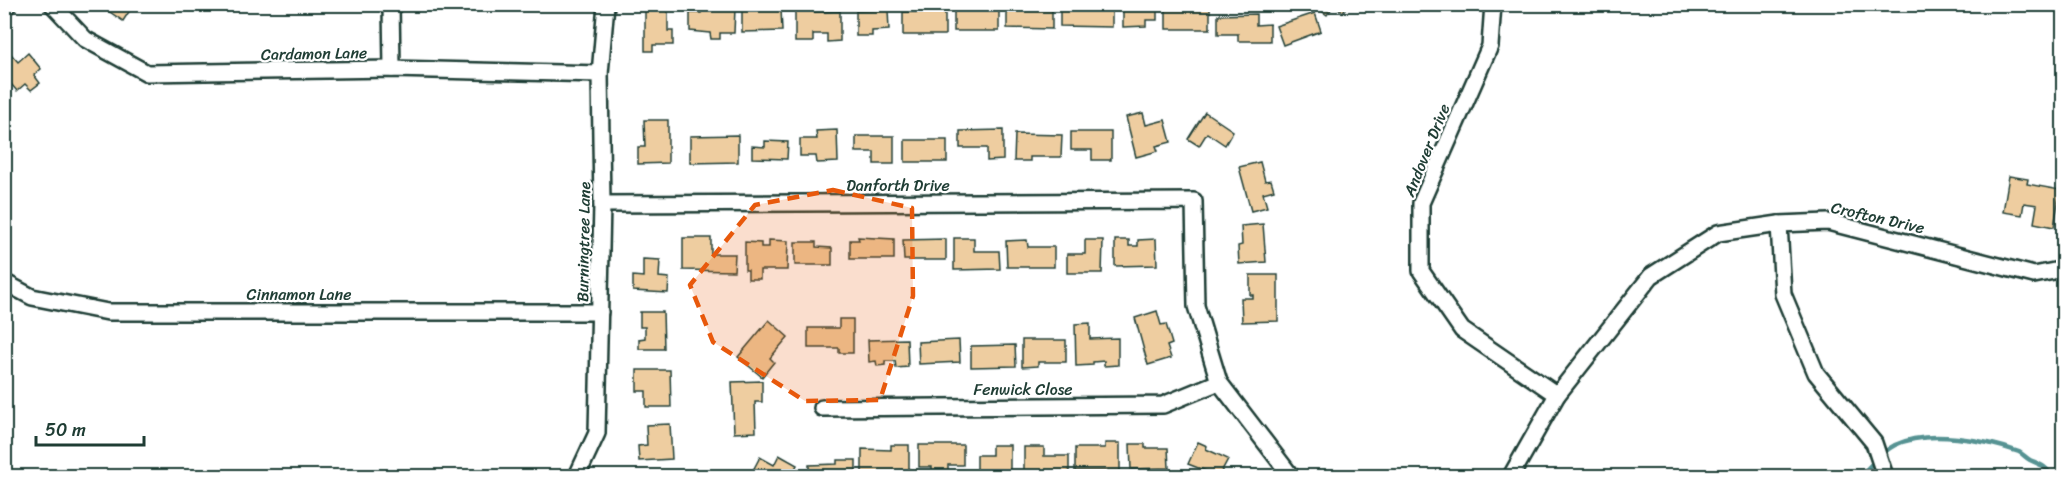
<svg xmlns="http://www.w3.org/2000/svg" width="2068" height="481" font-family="Sriracha,sans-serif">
  <rect width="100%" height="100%" fill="#fff"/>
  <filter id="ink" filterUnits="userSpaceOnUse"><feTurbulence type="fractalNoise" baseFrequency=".0167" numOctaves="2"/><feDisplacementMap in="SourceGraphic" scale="12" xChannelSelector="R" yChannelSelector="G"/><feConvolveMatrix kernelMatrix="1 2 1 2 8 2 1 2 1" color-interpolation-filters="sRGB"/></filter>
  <g filter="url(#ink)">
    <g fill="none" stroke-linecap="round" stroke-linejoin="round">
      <path stroke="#569393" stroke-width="4.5" d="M1860 476C1871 466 1881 452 1895 445 1928 429 1986 440 2019 452 2023 454 2026 458 2030 460 2039 464 2047 466 2051 476"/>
    </g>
    <g fill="#eecda0" stroke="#1f3d34" stroke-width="1.5">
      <polygon points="111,4 134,4 123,21 107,10"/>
      <rect x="1166" y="4" width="44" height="25"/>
      <polygon points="1312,4 1348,4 1343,12 1334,5 1327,15"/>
      <polygon points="928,5 945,5 945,35 903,35 903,12 928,12"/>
      <polygon points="1007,5 1039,6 1039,10 1052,10 1052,29 1007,28"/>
      <polygon points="1060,5 1112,5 1112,27 1060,26"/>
      <polygon points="1157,5 1157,20 1146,20 1146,26 1123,27 1123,6"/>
      <rect x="954" y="6" width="45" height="25"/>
      <polygon points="645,7 668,7 668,31 673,31 673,45 653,45 653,51 645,51"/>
      <polygon points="701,8 735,8 734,33 720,33 720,39 711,39 710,33 690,31 690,13 701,13"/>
      <polygon points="795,8 814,8 814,12 840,11 840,41 827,42 827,34 813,34 813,42 795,42"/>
      <polygon points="781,9 782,31 742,32 742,10"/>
      <polygon points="888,10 889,30 872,31 872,36 856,36 856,11"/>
      <polygon points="1315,13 1321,31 1283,45 1276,26"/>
      <polygon points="1256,14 1256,25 1270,24 1270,41 1238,41 1238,34 1218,34 1218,15"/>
      <polygon points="28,53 41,69 34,75 40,83 31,90 25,84 17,91 4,76 4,60 11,54 18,62"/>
      <polygon points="1205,112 1233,131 1225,145 1207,133 1199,146 1188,139"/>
      <polygon points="1143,113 1146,125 1165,120 1171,142 1156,146 1158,151 1136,157 1126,117"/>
      <polygon points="644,120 668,120 668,163 638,164 638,147 645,147"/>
      <polygon points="837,130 838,162 817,163 816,156 800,156 800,139 817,139 816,131"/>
      <polygon points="1003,130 1003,160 987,161 987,148 960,148 960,131"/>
      <polygon points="1071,132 1111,132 1111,160 1092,160 1092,150 1071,150"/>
      <polygon points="1015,134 1062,135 1061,157 1030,157 1030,161 1014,161"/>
      <polygon points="738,135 738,162 690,163 690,136"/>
      <polygon points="856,136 894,136 894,164 874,164 874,152 856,152"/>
      <rect x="905" y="140" width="42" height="22"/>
      <polygon points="765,141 788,142 787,159 752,158 752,146 765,147"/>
      <polygon points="1260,162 1265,181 1271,180 1274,190 1263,193 1267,207 1251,211 1239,167"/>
      <polygon points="2009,176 2028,179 2027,184 2060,190 2054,227 2034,223 2037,205 2024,203 2022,215 2003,212"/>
      <polygon points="1263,224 1266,262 1239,264 1238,246 1242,245 1241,226"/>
      <polygon points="858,237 894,239 894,259 850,259 850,240 859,240"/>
      <polygon points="683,238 711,238 711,254 735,254 734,271 683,270"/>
      <polygon points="954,238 974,238 974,251 999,251 1000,269 954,270"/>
      <polygon points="946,239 946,260 904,260 903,240"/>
      <polygon points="1156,239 1157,265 1115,266 1115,240 1129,240 1129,246 1138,246 1138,240"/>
      <polygon points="769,240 788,241 787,270 760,270 760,279 748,279 748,270 745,270 745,242 761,243 761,247 769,247"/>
      <polygon points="1027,240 1028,247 1054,247 1054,267 1007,267 1006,241"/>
      <polygon points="1085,240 1103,240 1102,273 1067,273 1067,254 1085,254"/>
      <polygon points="795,242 816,242 816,247 832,248 832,265 795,265"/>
      <polygon points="643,259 660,260 659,277 669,278 668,293 633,291 633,276 643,277"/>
      <polygon points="1250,275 1278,275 1278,321 1242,322 1241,298 1253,298 1253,295 1250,295"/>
      <polygon points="1157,311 1161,325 1166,324 1172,344 1167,346 1171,358 1148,365 1135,318"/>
      <polygon points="640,312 663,312 664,349 639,349 639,339 645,338 645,327 640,327"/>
      <polygon points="839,319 853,319 853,353 839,353 839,348 808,348 808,328 839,328"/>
      <polygon points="769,320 788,337 770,358 774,362 762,377 738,357"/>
      <polygon points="1090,323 1090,339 1118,338 1118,365 1104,366 1104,361 1093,362 1093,365 1076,366 1075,324"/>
      <polygon points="907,339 908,367 896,368 895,361 885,361 885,365 877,366 876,361 869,362 868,340"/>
      <polygon points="959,340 960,362 919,364 918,342"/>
      <polygon points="1022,340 1066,340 1066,362 1038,362 1038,366 1022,367"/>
      <polygon points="1015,345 1016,366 971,367 971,346"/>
      <polygon points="637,370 670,370 671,407 646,407 646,391 637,391"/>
      <polygon points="762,381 762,402 755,402 756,432 734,433 732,382"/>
      <polygon points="670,424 672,459 639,461 638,446 647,445 646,425"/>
      <polygon points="1198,442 1207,446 1206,449 1228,459 1219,476 1188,464"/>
      <polygon points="1105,443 1120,443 1120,471 1075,471 1075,448 1105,448"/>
      <polygon points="1130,444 1145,444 1145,448 1168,448 1169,468 1131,469"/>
      <polygon points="891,445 909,445 909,471 906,470 906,476 893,476 893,473 885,473 882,476 862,476 862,449 891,450"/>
      <polygon points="919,445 963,445 963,465 948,465 948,473 932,473 932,467 919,467"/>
      <polygon points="992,445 1010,445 1010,476 977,476 977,455 992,455"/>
      <polygon points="1024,447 1044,447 1044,456 1069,456 1069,476 1024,476"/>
      <polygon points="779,455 797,465 791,476 750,476 760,457 774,465"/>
      <polygon points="837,460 856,460 856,476 809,476 809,465 837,464"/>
    </g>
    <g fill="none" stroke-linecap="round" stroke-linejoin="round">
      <g stroke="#1f3d34" stroke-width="20">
        <g id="minor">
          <polyline points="52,4 85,39 147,73 392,69 600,74"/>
          <polyline points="391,4 392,69"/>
          <polyline points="1493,4 1490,46 1421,203 1421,271 1462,330 1557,395"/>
          <polyline points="602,204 1194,201 1196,306 1219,382 1291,476"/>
          <polyline points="1779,224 1783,294 1816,373 1874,443 1885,476"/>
          <polyline points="4,282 32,297 108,312 600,312"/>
          <polyline points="822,408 1163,405 1219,382"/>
          <polyline points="577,476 597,433 602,204 600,74 606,4"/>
          <polyline points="1511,476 1557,395 1651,276 1718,233 1779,224 1828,222 2034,275 2064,269"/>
        </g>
      </g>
      <g stroke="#1f3d34" stroke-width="22">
        <polyline id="tertiary" points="4,6 7,4"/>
      </g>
      <use href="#minor" stroke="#fff" stroke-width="15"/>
      <use href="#tertiary" stroke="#fff" stroke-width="18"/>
    </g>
  </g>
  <path fill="#e8590c" fill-opacity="0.2" stroke="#e8590c" stroke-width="4.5" stroke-dasharray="12 8" stroke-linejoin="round" d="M833 190 912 208 913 296 880 400 805 401 713 342 690 285 755 205Z"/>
  <g text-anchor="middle" stroke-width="4.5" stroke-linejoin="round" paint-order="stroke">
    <g font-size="16" fill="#1f3d34" stroke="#fff">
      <text transform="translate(314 53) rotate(-1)" y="6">Cardamon Lane</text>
      <text transform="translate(1426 150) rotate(-68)" y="6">Andover Drive</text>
      <text x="898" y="191">Danforth Drive</text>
      <text transform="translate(1878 217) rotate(13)" y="6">Crofton Drive</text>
      <text transform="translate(583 242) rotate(-89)" y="6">Burningtree Lane</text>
      <text x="299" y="300">Cinnamon Lane</text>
      <text x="1023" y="395">Fenwick Close</text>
    </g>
  </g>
  <rect width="2068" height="481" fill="none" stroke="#fff" stroke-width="24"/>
  <rect x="12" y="12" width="2044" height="457" fill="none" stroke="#1f3d34" stroke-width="2" filter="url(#ink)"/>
  <path d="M36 436v9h108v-9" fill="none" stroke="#1f3d34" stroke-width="3"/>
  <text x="45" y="436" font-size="18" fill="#1f3d34" stroke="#ffffff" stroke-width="4.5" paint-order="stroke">50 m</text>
</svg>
